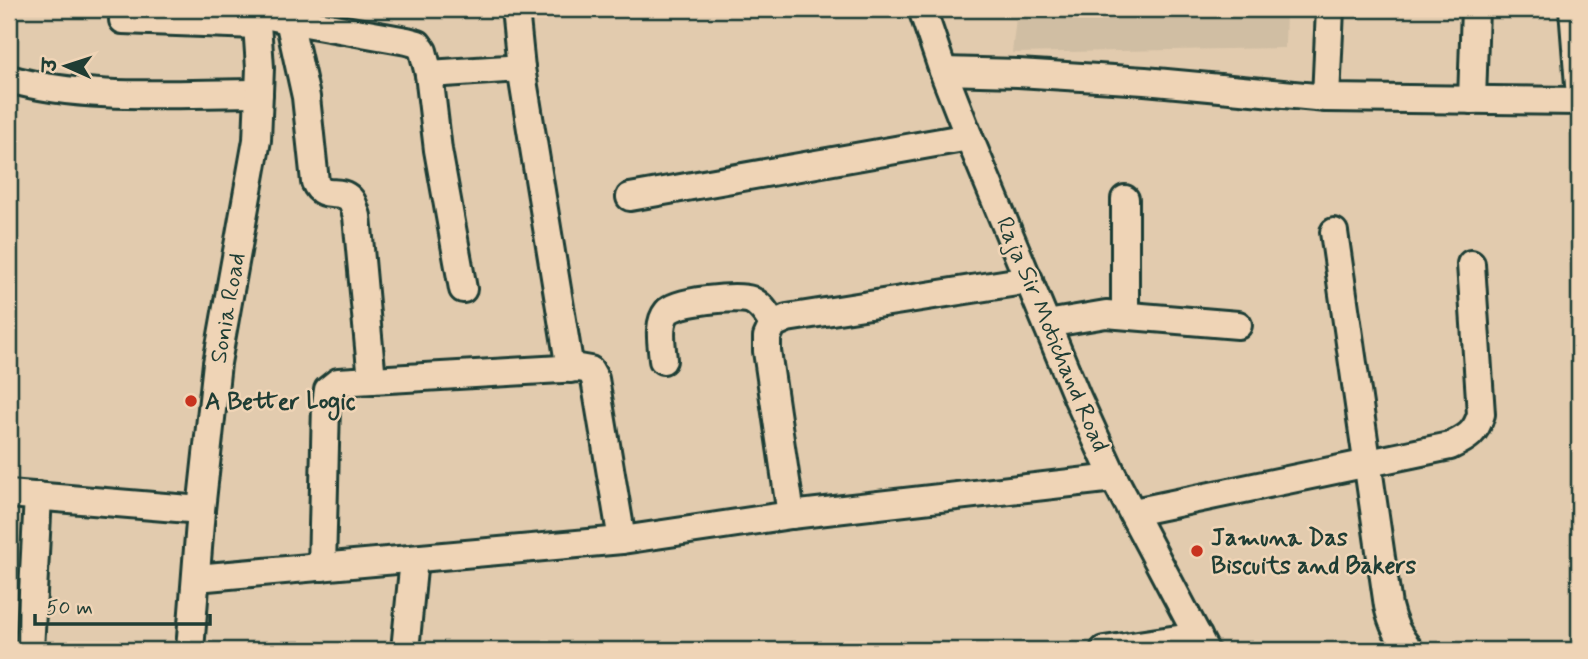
<svg xmlns="http://www.w3.org/2000/svg" width="1588" height="659" font-family="Mynerve,'Playpen Sans Deva',sans-serif">
  <rect width="100%" height="100%" fill="#e2cbae"/>
  <filter id="ink" filterUnits="userSpaceOnUse"><feTurbulence type="fractalNoise" baseFrequency=".0143" numOctaves="2"/><feDisplacementMap in="SourceGraphic" scale="14" xChannelSelector="R" yChannelSelector="G"/><feConvolveMatrix kernelMatrix="1 2 1 2 8 2 1 2 1" color-interpolation-filters="sRGB"/></filter>
  <g filter="url(#ink)">
    <polygon fill="#d0bea3" points="1017,9 1286,9 1285,48 1012,53"/>
    <g fill="none" stroke-linecap="round" stroke-linejoin="round">
      <g stroke="#1f3d34" stroke-width="32">
        <g id="minor">
          <polyline points="515,9 521,68 570,369"/>
          <polyline points="922,9 943,71 969,137 1077,397 1114,478 1205,650"/>
          <polyline points="1573,9 1579,85"/>
          <polyline points="256,13 289,20 407,41 418,44 423,51 429,74 438,150 463,289"/>
          <polyline points="123,20 257,25"/>
          <path d="M289 20 306 97 315 182C323 201 339 187 350 199 354 203 355 211 357 216L372 380"/>
          <polyline points="943,71 1018,73 1145,81 1326,98 1579,101"/>
          <polyline points="429,74 521,68"/>
          <path d="M9 79C88 101 177 93 259 93"/>
          <polyline points="1326,98 1330,9"/>
          <polyline points="1472,100 1475,9"/>
          <polyline points="630,197 969,137"/>
          <polyline points="1125,199 1125,315"/>
          <path d="M1334 232 1388 606C1392 624 1398 637 1410 650"/>
          <polyline points="1047,324 1106,314 1238,325"/>
          <path d="M663 360C662 346 657 324 667 312 676 301 738 295 751 300 762 305 767 315 773 324"/>
          <polyline points="9,494 201,510"/>
          <path d="M1134 512 1450 446C1467 438 1476 433 1481 414L1471 264"/>
          <polyline points="791,515 767,351 767,337 773,324 787,318 1029,280"/>
          <polyline points="322,567 326,405 328,390 338,382 579,368 590,370 595,379 622,540"/>
          <polyline points="196,578 622,540 791,515 1114,478"/>
          <polyline points="30,650 38,496"/>
          <polyline points="190,650 201,510 217,363 257,140 260,68 256,9"/>
          <polyline points="405,650 414,559"/>
          <polyline points="1104,650 1198,636"/>
        </g>
      </g>
      <use href="#minor" stroke="#efd4b6" stroke-width="26"/>
    </g>
  </g>
  <g fill="#c8321e" stroke="#efd4b6" stroke-width="2.5">
    <circle cx="191" cy="401" r="7"/>
    <circle cx="1197" cy="551" r="7"/>
  </g>
  <g text-anchor="middle" stroke-width="5" stroke-linejoin="round" paint-order="stroke">
    <g font-size="24" fill="#1f3d34" stroke="#efd4b6">
      <text transform="translate(227 308) rotate(-80)" y="8">Sonia Road</text>
      <text transform="translate(1053 334) rotate(67)" y="8">Raja Sir Motichand Road</text>
    </g>
    <g font-size="24" font-weight="bold" fill="#1f3d34" stroke="#efd4b6" text-anchor="start">
      <text x="205" y="409">A Better Logic</text>
      <text x="1211" y="545">Jamuna Das<tspan x="1211" dy="28">Biscuits and Bakers</tspan></text>
    </g>
  </g>
  <rect width="1588" height="659" fill="none" stroke="#efd4b6" stroke-width="35"/>
  <rect x="18" y="18" width="1553" height="624" fill="none" stroke="#1f3d34" stroke-width="2.5" filter="url(#ink)"/>
  <g transform="translate(66 66) rotate(273)" stroke="#efd4b6" stroke-width="5" paint-order="stroke">
  <path d="M0-5L12 26L0 18L-12 26Z" fill="#1f3d34"/>
  <text y="-10" font-size="19" font-weight="bold" text-anchor="middle" fill="#1f3d34">उ</text>
  </g>
  <path d="M35 614v10h175v-10" fill="none" stroke="#1f3d34" stroke-width="3.5"/>
  <text x="46" y="614" font-size="21" fill="#1f3d34" stroke="#efd4b6" stroke-width="5" paint-order="stroke">50 m</text>
</svg>
